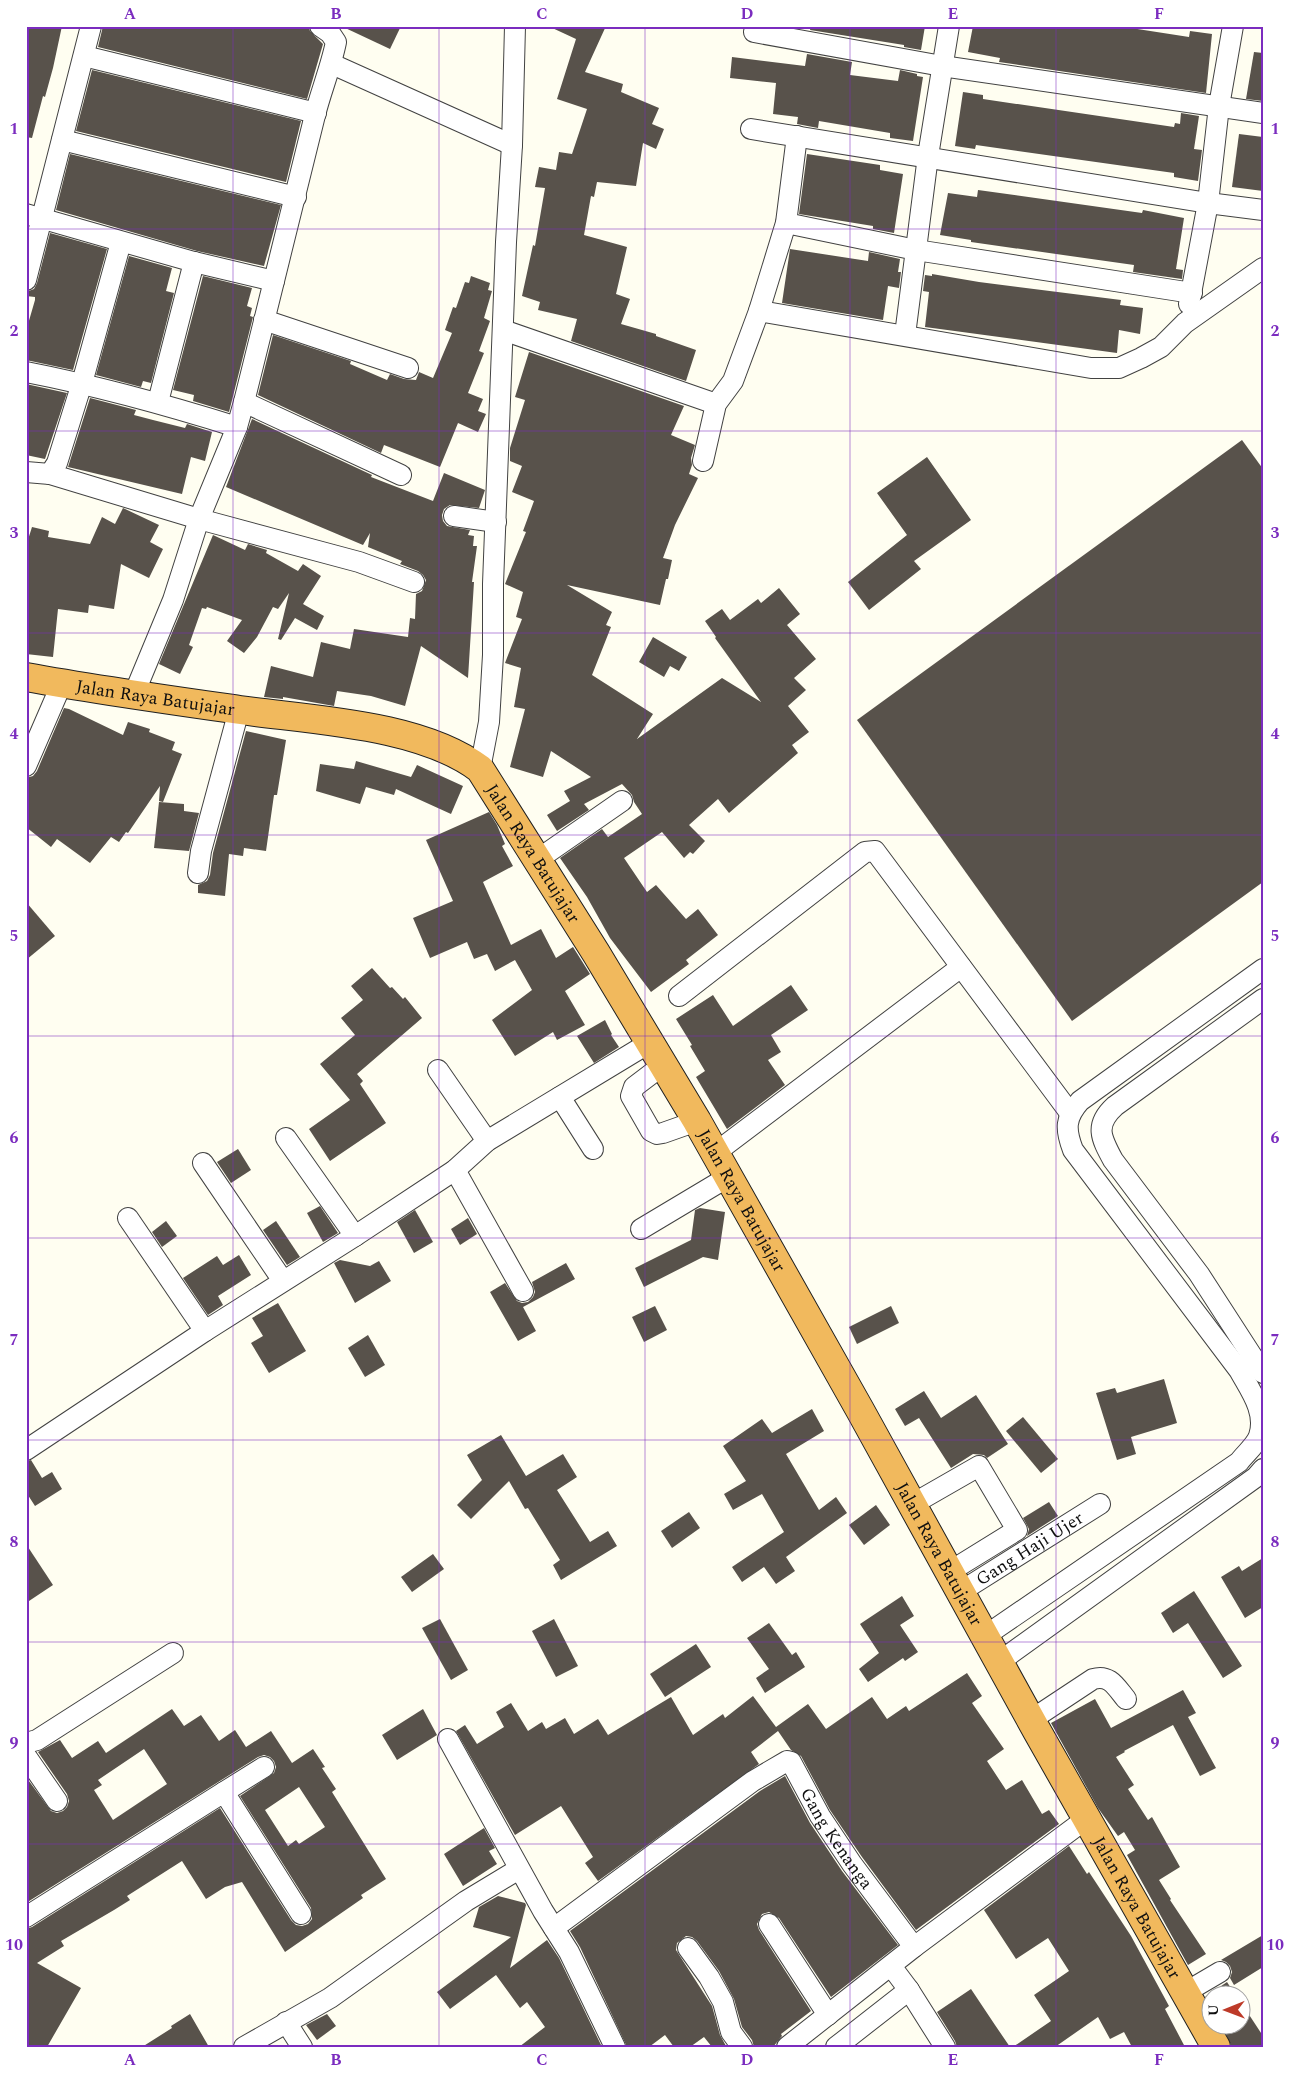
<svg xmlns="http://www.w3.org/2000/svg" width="1289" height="2073" font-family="Spectral,serif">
  <rect width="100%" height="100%" fill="#fffef1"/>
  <g fill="#58524b" fill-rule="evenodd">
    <polygon points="26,26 62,26 53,68 45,97 43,96 32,138 26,137"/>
    <polygon points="103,26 308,26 310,31 323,44 307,99 98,47"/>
    <polygon points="341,26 401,26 390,49"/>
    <polygon points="548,26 606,26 585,72 623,84 621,92 659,108 652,124 664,129 656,149 643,143 636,186 597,182 594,197 591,196 584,235 627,247 616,294 630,299 621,324 656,334 656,336 696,350 686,381 571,341 577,319 538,310 540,302 522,296 533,245 535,246 545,188 535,187 539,167 556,170 559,152 572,154 587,109 557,99 576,39"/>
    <polygon points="811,26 925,26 921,50 904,47 904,45 810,30"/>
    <polygon points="973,26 1118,26 1189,37 1190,31 1212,34 1206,93 999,62 1000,58 968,52"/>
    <polygon points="1254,52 1263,53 1263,101 1246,99"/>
    <polygon points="807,54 852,62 850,75 898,81 900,70 917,74 917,76 923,77 913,141 890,138 890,133 819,121 818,128 797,124 798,117 773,114 776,83 730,78 732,57 805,66"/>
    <polygon points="92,70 301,121 286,182 76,131"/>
    <polygon points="963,92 983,95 983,99 1174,127 1175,123 1180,124 1181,113 1199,116 1194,149 1202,150 1198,181 1174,177 1174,173 976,145 975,149 955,146"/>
    <polygon points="1239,134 1263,137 1263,191 1232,187"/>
    <polygon points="70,154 281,205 264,266 197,251 56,210"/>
    <polygon points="807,154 880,165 880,170 903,174 894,233 873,229 873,226 799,214"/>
    <polygon points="978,190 1142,213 1143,210 1184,218 1176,269 1183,270 1182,279 1133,272 1134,265 971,242 971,240 940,235 948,193 977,197"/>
    <polygon points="50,233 107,249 73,370 26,360 26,331 35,300 35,297 26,296 26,292 34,289 37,283"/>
    <polygon points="790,249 868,261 869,252 900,259 898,272 901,272 899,288 888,286 883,320 782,303"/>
    <polygon points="129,256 172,268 166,291 174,293 151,383 143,381 141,387 96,375"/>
    <polygon points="932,274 979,282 1121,300 1120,305 1143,308 1140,334 1119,330 1117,353 925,327 929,292 923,291 925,275 932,276"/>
    <polygon points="203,276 252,288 247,306 252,308 250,316 253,317 229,412 193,401 194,395 173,390"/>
    <polygon points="471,276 490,283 488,290 492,291 484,318 490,321 479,351 484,353 468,393 483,399 478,411 486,414 478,432 458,423 440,467 384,445 381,453 258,395 273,335 351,361 350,364 387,380 390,374 404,379 416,380 419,372 433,378 452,333 445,330 453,307 456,308 465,282 469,283"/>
    <polygon points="529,352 684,406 671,435 695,445 691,458 692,465 689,474 698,478 675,525 663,558 672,560 668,579 666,579 660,605 567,585 612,612 606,625 611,627 592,675 653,714 637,739 722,678 761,702 715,638 716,637 705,621 722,609 730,620 758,599 761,603 779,588 800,614 787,625 816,659 794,678 806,690 788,706 809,732 792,745 798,753 729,813 718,799 689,825 705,841 693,854 690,852 684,858 662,832 624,858 647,892 656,885 686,919 698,909 718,935 686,960 689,964 651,992 610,938 587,897 560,858 602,829 608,837 642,814 634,802 632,795 622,784 584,804 589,810 557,831 547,815 570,801 564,791 591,777 551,751 543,777 510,767 525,709 514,707 521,668 505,663 522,619 516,617 523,592 505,584 526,532 523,531 534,501 512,492 522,466 510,461 510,448 525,400 515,397"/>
    <polygon points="26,384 67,393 45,459 26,455"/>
    <polygon points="90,398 136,410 134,415 153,420 185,428 187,424 212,432 205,461 191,457 182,494 68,467"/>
    <polygon points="252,419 372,475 371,477 433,501 444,473 485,490 479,508 450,505 444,509 442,515 443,521 447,526 470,530 468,535 474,536 473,546 477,546 472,582 474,582 468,678 421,646 405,706 371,696 337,691 334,706 283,697 283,699 264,697 271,666 313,677 321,642 350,649 354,629 408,637 410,618 415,619 416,594 422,591 426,580 423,575 418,571 400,564 402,561 368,547 370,533 363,545 226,487"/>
    <polygon points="1242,440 1263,469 1263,882 1072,1021 857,720"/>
    <polygon points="927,457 971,520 914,561 921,569 869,610 848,582 907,535 877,493"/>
    <polygon points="123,508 159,525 150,542 163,549 149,578 121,564 114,609 89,605 88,613 58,609 53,657 26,654 26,546 32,527 49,531 48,537 90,544 102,517 115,524"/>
    <polygon points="213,535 245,550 248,544 267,550 266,553 298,571 303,564 321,576 303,604 324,616 317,630 295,618 281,640 278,639 289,593 278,609 273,607 257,637 244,653 227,641 242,620 207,607 206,609 202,608 189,645 193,647 180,674 159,664"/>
    <polygon points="653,637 687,657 679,671 670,666 664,677 639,662"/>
    <polygon points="64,708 69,709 123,735 128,722 150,729 149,732 175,742 172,750 182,754 163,802 159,801 160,786 128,833 126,832 119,842 111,837 90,863 57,839 51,847 26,827 26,778 33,776 37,771"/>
    <polygon points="246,731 286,740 277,795 274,795 266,851 244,848 243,856 229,854 225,896 198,893 198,885 207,881 210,875 213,853"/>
    <polygon points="356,761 411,777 417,765 463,786 451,814 396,789 394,795 366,787 360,804 316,791 320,764 354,769"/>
    <polygon points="159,802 184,804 184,811 199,813 189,851 154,848"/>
    <polygon points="489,812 497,825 505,844 502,846 513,866 483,882 511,945 541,929 556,958 573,947 590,974 565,991 585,1025 557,1040 553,1032 515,1056 492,1020 532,990 515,960 495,971 487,954 474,959 467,942 430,958 413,918 453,901 426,840"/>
    <polygon points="26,902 55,936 26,960"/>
    <polygon points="372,968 390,988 392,987 403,999 405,997 422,1018 357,1074 363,1081 360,1084 386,1123 330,1161 309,1129 350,1100 320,1064 355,1035 341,1018 363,1000 351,986"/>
    <polygon points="791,985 808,1010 771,1035 781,1052 768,1060 785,1085 727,1129 696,1077 705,1071 690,1046 692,1045 676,1019 713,995 733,1026"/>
    <polygon points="605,1020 612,1034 611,1035 619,1047 594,1063 577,1036"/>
    <polygon points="238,1149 251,1170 231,1183 217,1162"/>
    <polygon points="320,1206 338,1233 323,1242 307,1213"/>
    <polygon points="700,1208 725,1212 718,1260 703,1257 644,1287 635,1268 691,1240 695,1210"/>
    <polygon points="415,1210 433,1242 414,1253 397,1222"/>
    <polygon points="468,1218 477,1234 460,1245 451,1229"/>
    <polygon points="166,1221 177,1236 162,1247 152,1232"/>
    <polygon points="276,1221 300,1257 287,1265 263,1230"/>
    <polygon points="239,1255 251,1275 218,1296 223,1305 208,1315 183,1278 217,1256 223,1265"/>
    <polygon points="340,1260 370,1266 379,1261 391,1281 355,1303 334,1263"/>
    <polygon points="566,1263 575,1279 523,1307 536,1331 518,1341 490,1292 505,1283 517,1301 522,1303 528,1302 533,1297 535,1292 532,1282"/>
    <polygon points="278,1303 306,1351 269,1373 251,1343 263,1336 252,1318"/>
    <polygon points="655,1306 667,1330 644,1342 632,1317"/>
    <polygon points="891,1306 899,1323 857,1344 849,1327"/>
    <polygon points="368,1335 385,1365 365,1377 348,1348"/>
    <polygon points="1164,1379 1177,1423 1131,1437 1136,1454 1117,1460 1096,1393 1115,1388 1117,1393"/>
    <polygon points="924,1391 941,1418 976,1395 1008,1444 987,1458 984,1455 973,1454 951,1468 919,1418 905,1426 895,1409"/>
    <polygon points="812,1409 824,1431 786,1454 819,1510 836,1497 847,1513 786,1557 795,1571 776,1584 764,1567 742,1582 732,1567 784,1532 762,1494 733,1510 724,1494 746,1481 723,1446 762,1419 772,1433"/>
    <polygon points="1023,1417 1058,1459 1041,1473 1006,1431"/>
    <polygon points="501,1435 526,1476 563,1454 577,1477 557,1490 590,1542 608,1531 617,1546 561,1580 553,1565 560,1560 528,1508 525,1509 509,1481 471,1519 457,1505 482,1480 467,1455"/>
    <polygon points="31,1460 42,1478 52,1472 62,1489 35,1506 26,1492 26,1462"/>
    <polygon points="1049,1502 1058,1516 1027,1536 1029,1529 1023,1518"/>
    <polygon points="876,1505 890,1525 864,1545 849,1525"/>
    <polygon points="689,1512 700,1528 672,1548 661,1531"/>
    <polygon points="26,1544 53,1585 26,1603"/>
    <polygon points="433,1554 444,1569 412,1592 401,1577"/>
    <polygon points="1263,1558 1263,1607 1245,1618 1221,1577 1239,1566 1242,1571"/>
    <polygon points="1194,1591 1242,1666 1223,1678 1188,1623 1173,1633 1161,1613"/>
    <polygon points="902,1596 914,1616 900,1625 918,1652 905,1661 903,1658 868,1682 859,1669 879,1653 860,1624"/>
    <polygon points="440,1619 468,1670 451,1680 422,1628"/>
    <polygon points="554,1619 578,1666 556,1677 532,1631"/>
    <polygon points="769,1623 792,1655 796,1652 805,1667 765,1693 756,1678 769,1669 747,1638"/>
    <polygon points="696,1644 711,1667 665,1697 650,1674"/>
    <polygon points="967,1673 982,1696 972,1703 1004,1749 987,1761 1006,1790 1022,1780 1042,1814 1049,1810 1059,1824 916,1930 862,1857 830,1810 801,1756 791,1750 778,1731 751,1752 759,1764 598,1881 585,1863 593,1857 561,1806 515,1835 456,1731 465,1725 477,1744 504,1727 496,1712 511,1703 528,1731 542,1722 546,1729 565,1718 574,1734 598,1719 608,1735 671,1697 693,1735 723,1714 725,1718 753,1696 776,1727 808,1704 826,1729 872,1697 887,1719 906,1706 909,1711"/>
    <polygon points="1183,1690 1196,1713 1188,1717 1216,1768 1200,1776 1173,1725 1124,1751 1125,1752 1116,1757 1134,1785 1128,1789 1148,1820 1152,1817 1180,1867 1159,1880 1171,1899 1170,1900 1206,1954 1188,1965 1127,1855 1135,1850 1124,1832 1118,1836 1098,1808 1051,1723 1095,1699 1111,1728"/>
    <path d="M172 1709 184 1726 201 1715 219 1741 235 1730 246 1747 271 1731 292 1763 313 1749 325 1767 322 1768 336 1789 332 1792 386 1879 361 1895 363 1898 285 1952 242 1882 225 1887 206 1899 182 1861 127 1896 130 1900 114 1910 61 1941 64 1946 37 1963 81 1988 47 2047H26V1929L32 1927 220 1808 291 1920 296 1925 302 1926 308 1924 312 1919 311 1908 240 1796 274 1773 276 1767 274 1761 270 1757 264 1755 258 1757 26 1903V1777L51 1811 57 1813 63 1811 67 1807 69 1801 67 1794 38 1752 60 1740 72 1758 98 1741 106 1753ZM144 1749 167 1784 113 1820 94 1790 102 1785 98 1780ZM299 1787 325 1827 299 1844 296 1840 288 1846 265 1810Z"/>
    <polygon points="423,1709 437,1735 397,1760 382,1735"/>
    <polygon points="785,1776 810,1823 842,1871 898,1945 831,1997 779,1918 769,1912 762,1914 757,1924 759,1930 811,2011 781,2034 782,2036 773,2047 754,2047 752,2040 742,2027 734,1999 719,1971 697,1941 692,1937 686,1936 677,1943 676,1950 712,2006 720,2035 726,2046 712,2047 704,2037 690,2047 674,2047 665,2035 649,2047 627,2047 580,1947 570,1931 760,1791"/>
    <polygon points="484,1828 495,1848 489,1851 497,1864 463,1886 444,1854"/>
    <polygon points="1069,1846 1087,1874 1089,1872 1131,1936 1169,2006 1165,2009 1185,2047 1132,2047 1124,2032 1110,2039 1098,2017 1055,2047 1013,2047 1051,2021 1034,1995 1069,1971 1048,1938 1016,1959 984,1910"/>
    <polygon points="498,1896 525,1903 526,1905 510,1968 547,1940 559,1958 601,2045 599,2047 519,2047 545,2027 527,2002 520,2008 496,1975 450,2009 437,1992 511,1937 473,1927 479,1907"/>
    <polygon points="1263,1935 1263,1967 1234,1985 1230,1978 1232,1972 1230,1966 1226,1962 1221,1960"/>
    <polygon points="1227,1982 1236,1996 1212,1996 1212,2007 1205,1997"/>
    <polygon points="971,1989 995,2025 1010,2047 957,2047 955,2041 937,2012"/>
    <polygon points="1242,2004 1263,2036 1263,2047 1232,2047 1222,2026 1242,2026"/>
    <polygon points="190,2014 209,2047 142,2047 172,2028 171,2026"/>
    <polygon points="327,2014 336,2026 317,2040 306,2025"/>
  </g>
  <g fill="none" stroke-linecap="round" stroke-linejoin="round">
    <g stroke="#424242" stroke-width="22">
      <g id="minor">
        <polyline points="754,32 942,66 1263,113"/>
        <polyline points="84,56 316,113"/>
        <polyline points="332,64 512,145"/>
        <polyline points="751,129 1208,203 1263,210"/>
        <polyline points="62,140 296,197"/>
        <polyline points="26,214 194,262 274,281"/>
        <polyline points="786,223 916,250 1192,293"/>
        <polyline points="26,280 91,26"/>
        <polyline points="1189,304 1208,203 1219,106 1233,26"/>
        <polyline points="759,311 1091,368 1119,368 1141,358 1161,347 1185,323 1263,268"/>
        <polyline points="264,320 408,368"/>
        <polyline points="503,330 716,404"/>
        <polyline points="905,335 928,156 949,26"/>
        <path d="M26 372C98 386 167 405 237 427"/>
        <polyline points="158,402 194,262"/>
        <polyline points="244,402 401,475"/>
        <polyline points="703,461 716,404 733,381 759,311 786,223 797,136"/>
        <polyline points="26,472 50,474 199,519 359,562 414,582"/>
        <polyline points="50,474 57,463 82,383 121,242"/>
        <polyline points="454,516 496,522"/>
        <path d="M134 694 173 600 199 519 237 427 244 402C267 306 292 211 315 115 321 91 331 67 336 42L330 33 320 26"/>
        <polyline points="26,766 62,683"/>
        <polyline points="480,769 489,722 493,655 493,584 506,242 512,145 515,26"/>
        <polyline points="537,860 622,801"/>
        <polyline points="198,873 201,851 239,710"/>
        <polyline points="679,996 865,852 875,851 1070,1113"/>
        <path d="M1263 999 1115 1106C1094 1125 1101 1138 1113 1160L1199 1274 1263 1373"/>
        <polyline points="663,1065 634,1087 631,1096 651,1131 657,1134 663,1133 697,1121"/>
        <polyline points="438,1070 487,1141"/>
        <polyline points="560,1097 593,1149"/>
        <polyline points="286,1138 355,1236"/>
        <polyline points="715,1153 961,967"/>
        <polyline points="203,1163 283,1281"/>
        <polyline points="455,1170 523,1291"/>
        <polyline points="128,1218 205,1331"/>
        <polyline points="641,1229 728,1177"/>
        <polyline points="26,1450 205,1331 355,1236 455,1170 487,1141 649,1043"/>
        <polyline points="911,1505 979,1466 1017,1530 949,1572"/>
        <path id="s1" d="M960 1592 1100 1504"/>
        <path d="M985 1636 1239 1462C1245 1454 1256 1445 1259 1436 1267 1412 1250 1390 1239 1370L1073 1150C1065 1129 1065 1118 1080 1101L1263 969"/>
        <polyline points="999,1662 1256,1477 1263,1469"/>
        <path d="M1031 1720 1093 1679C1110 1674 1116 1687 1126 1699"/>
        <polyline points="448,1739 543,1911 569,1952 615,2047"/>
        <polyline points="26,1743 37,1740 173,1653"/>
        <polyline points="26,1756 57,1801"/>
        <polyline points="224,1792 264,1767"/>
        <polyline points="26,1917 224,1792 301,1914"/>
        <polyline points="769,1924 828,2015"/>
        <path id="s2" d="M554 1928 753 1781 787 1761 791 1762 820 1816 852 1864 914 1947"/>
        <polyline points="688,1948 709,1977 723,2002 731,2032 742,2047"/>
        <polyline points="891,1966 909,1990 945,2047"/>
        <polyline points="1186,1992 1220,1972"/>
        <polyline points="286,2022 302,2047"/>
        <polyline points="244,2047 330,1998 466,1901 519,1869"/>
        <polyline points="787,2047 914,1947 1086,1819"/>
        <polyline points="836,2047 909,1990"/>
      </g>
    </g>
    <g stroke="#202020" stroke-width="30">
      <g id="highway">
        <path id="s3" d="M26 677C97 690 169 700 240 710 312 720 421 724 480 769L596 953 697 1121 860 1410 1037 1731 1216 2047"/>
      </g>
    </g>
    <use href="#minor" stroke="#fff" stroke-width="20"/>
    <use href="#highway" stroke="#f1b95d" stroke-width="28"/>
  </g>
  <path fill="none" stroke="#7b2cbf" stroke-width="1" stroke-opacity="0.55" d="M233 26V2047M439 26V2047M645 26V2047M850 26V2047M1056 26V2047M26 229H1263M26 431H1263M26 633H1263M26 835H1263M26 1036H1263M26 1238H1263M26 1440H1263M26 1642H1263M26 1844H1263"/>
  <g text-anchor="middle" stroke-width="5" stroke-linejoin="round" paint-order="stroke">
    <g font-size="18" fill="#0f0f0f" stroke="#fff">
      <text dy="6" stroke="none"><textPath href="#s3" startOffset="131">Jalan Raya Batujajar</textPath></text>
      <text dy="6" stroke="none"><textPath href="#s3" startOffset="566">Jalan Raya Batujajar</textPath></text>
      <text dy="6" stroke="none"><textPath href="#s3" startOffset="971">Jalan Raya Batujajar</textPath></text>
      <text dy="6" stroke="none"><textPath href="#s1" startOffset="82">Gang Haji Ujer</textPath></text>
      <text dy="6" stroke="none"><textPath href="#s3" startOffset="1376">Jalan Raya Batujajar</textPath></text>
      <text dy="6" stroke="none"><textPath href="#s2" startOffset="380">Gang Kenanga</textPath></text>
      <text dy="6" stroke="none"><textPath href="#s3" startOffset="1781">Jalan Raya Batujajar</textPath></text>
    </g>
  </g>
  <rect width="1289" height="2073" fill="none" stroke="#ffffff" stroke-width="55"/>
  <g transform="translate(1226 2010) rotate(269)"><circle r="24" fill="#ffffff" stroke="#9f9f9f"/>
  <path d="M0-4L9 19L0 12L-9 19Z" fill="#bd3a29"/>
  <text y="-8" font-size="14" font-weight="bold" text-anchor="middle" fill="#0f0f0f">U</text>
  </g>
  <rect x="28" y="28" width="1234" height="2018" fill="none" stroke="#7b2cbf" stroke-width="2"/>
  <g font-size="16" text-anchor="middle" font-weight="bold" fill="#7b2cbf">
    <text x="130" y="19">A</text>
    <text x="336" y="19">B</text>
    <text x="542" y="19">C</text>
    <text x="747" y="19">D</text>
    <text x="953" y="19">E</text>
    <text x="1159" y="19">F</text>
    <text x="14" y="134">1</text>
    <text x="1275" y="134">1</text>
    <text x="14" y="336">2</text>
    <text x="1275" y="336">2</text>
    <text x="14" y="538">3</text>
    <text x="1275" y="538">3</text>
    <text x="14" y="739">4</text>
    <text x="1275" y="739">4</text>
    <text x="14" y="941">5</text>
    <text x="1275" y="941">5</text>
    <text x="14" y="1143">6</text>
    <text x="1275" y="1143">6</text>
    <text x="14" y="1345">7</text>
    <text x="1275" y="1345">7</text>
    <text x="14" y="1547">8</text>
    <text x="1275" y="1547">8</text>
    <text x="14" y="1748">9</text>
    <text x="1275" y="1748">9</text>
    <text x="14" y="1950">10</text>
    <text x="1275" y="1950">10</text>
    <text x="130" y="2065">A</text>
    <text x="336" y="2065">B</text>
    <text x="542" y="2065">C</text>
    <text x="747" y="2065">D</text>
    <text x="953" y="2065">E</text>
    <text x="1159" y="2065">F</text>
  </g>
</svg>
